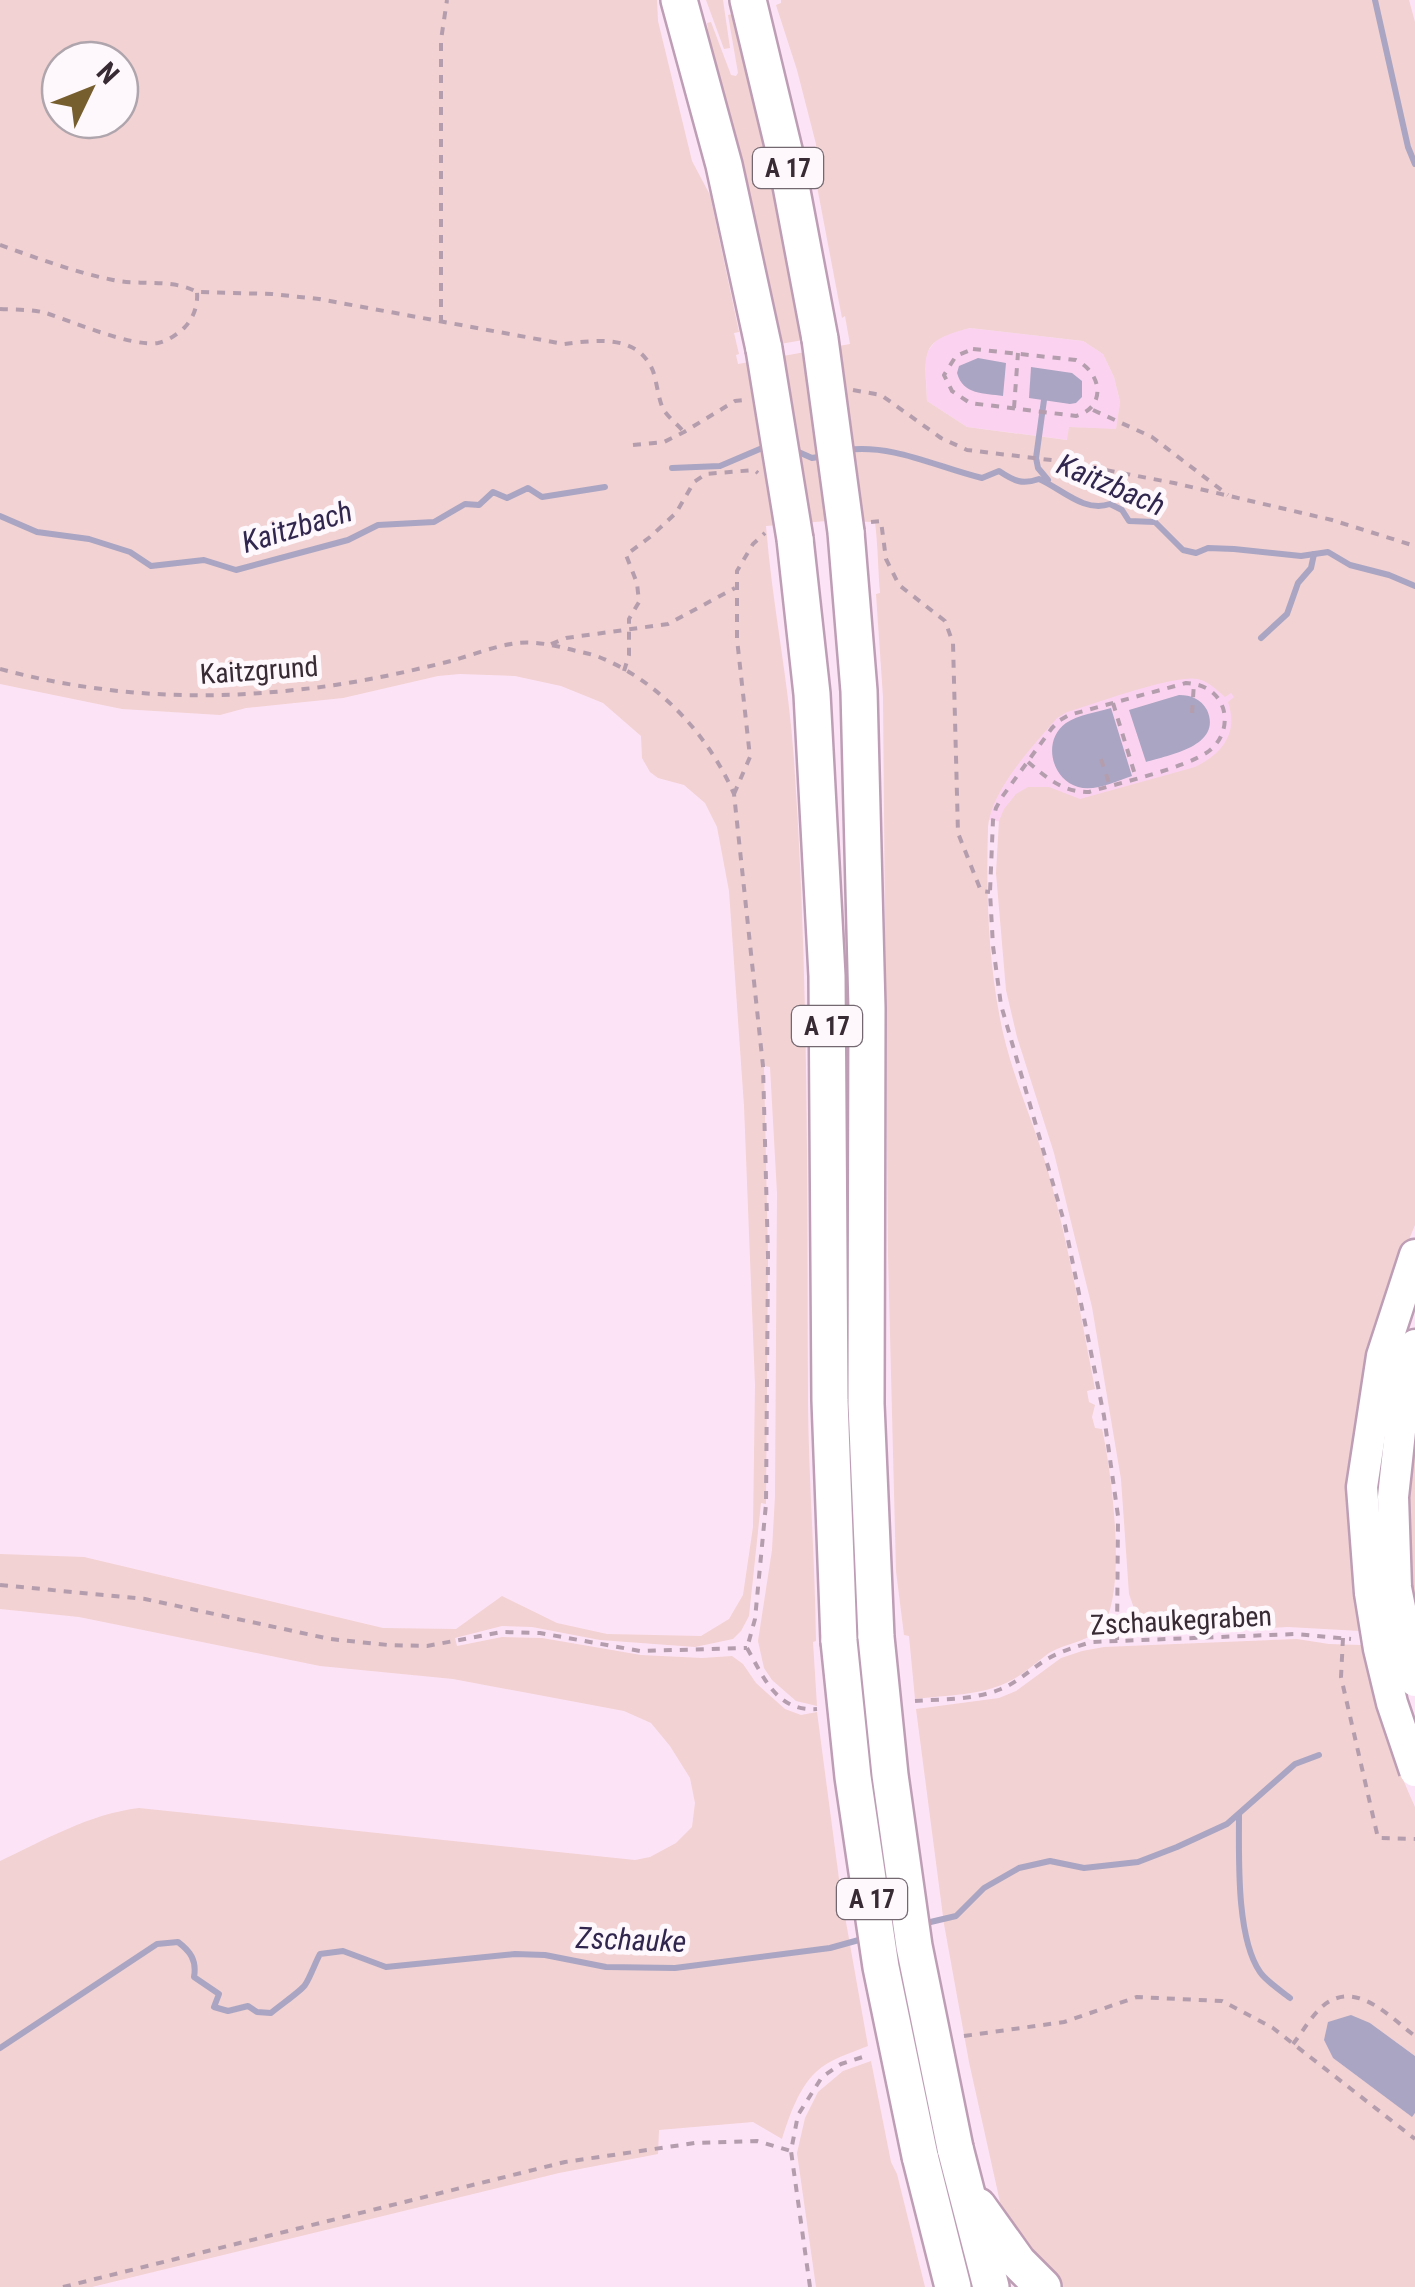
<svg xmlns="http://www.w3.org/2000/svg" width="1415" height="2287" font-family="'Roboto Condensed',sans-serif">
  <rect width="100%" height="100%" fill="#fde3f6"/>
  <g fill="#fbd3f0">
    <polygon points="970,328 1083,341 1103,354 1114,377 1120,402 1116,430 1070,427 1068,440 967,427 927,401 925,355 940,335"/>
    <polygon points="1182,668 1241,678 1242,709 1222,770 1018,824 967,817 1022,726"/>
  </g>
  <g fill="#f2d2d2" fill-rule="evenodd">
    <path d="M0 0H657L658 21 692 161 710 195 739 332 734 333 739 354 736 355 738 364 850 344 845 316 842 318 816 181V144L797 70 776 5 781 3V0H1409L1415 22V1225C1376 1317 1352 1408 1350 1509 1349 1549 1355 1591 1360 1631L1288 1627 1189 1633 1152 1627 1135 1611 1129 1594 1121 1479 1092 1307 1054 1153 1017 1037 1006 990 996 873 999 821 1004 809 1016 794 1028 787H1049L1080 799 1195 767C1222 754 1239 733 1228 702L1234 697 1231 693 1225 697C1217 690 1209 682 1198 679 1174 674 1094 704 1067 712L1057 718C1033 746 991 790 988 827 986 896 988 965 1003 1033 1015 1085 1039 1134 1052 1186 1070 1253 1082 1322 1095 1389L1087 1391 1089 1402 1095 1405 1092 1417 1095 1428 1102 1429C1111 1467 1130 1605 1098 1631 1085 1642 1064 1644 1049 1653 1037 1662 1025 1673 1012 1680 983 1696 946 1695 915 1699L909 1636 904 1635 896 1571 888 1254 883 697 876 594 880 593C878 569 878 546 875 522L827 521 766 526C772 604 789 682 794 760 809 975 807 1190 808 1406 809 1484 815 1563 816 1641L813 1642 817 1706 796 1701 772 1680 764 1668 758 1641 772 1550 775 1496 777 1193 770 1067 764 1066 768 1256 766 1504 761 1503 749 1616 741 1631 733 1639 695 1647 600 1640 532 1627 502 1626 455 1638 457 1646 502 1637 542 1638 641 1655 702 1658 732 1656 743 1664 756 1683 785 1709 801 1715 817 1712 841 1894 868 2046C851 2053 829 2059 816 2072 798 2089 789 2117 782 2139L753 2122 659 2130 658 2154 559 2173 92 2287H0V1861C45 1840 89 1814 139 1808L635 1860 650 1857 676 1843 692 1827 695 1803 690 1778 670 1746 651 1723 624 1711 453 1679 320 1666 79 1617 0 1609V1554L84 1557 383 1628 456 1629 502 1596 557 1623 607 1634 701 1636 729 1619 743 1595 753 1527 755 1385 744 1106 729 891 717 827 705 803 684 785 658 778 650 772 642 758 641 736 603 703 561 686 515 676 460 674 438 676 343 698 246 708 220 715 122 709 0 684ZM60 60H120V120H60ZM970 328 1083 341 1103 354 1114 377 1120 402 1116 429 1069 427 1067 440 967 427 927 401C925 352 918 341 970 328Z"/>
    <polygon points="706,0 723,0 730,48 724,49"/>
    <polygon points="732,14 735,25 741,24 766,134 803,340 780,344 703,30 708,29 707,23 711,22 731,75 736,76 738,73 728,15"/>
    <polygon points="1415,1398 1415,1601 1413,1587 1408,1587 1405,1519"/>
    <path d="M1297 1639 1329 1644 1361 1645C1373 1701 1391 1754 1415 1807V2056L1370 2023 1324 2040 1333 2058 1411 2116 1415 2113V2287H1057L1002 2211 969 2062 944 1924 916 1709 999 1698 1016 1691 1061 1658 1082 1651 1104 1647Z"/>
    <polygon points="871,2061 891,2162 897,2174 925,2287 816,2287 797,2153 805,2118 818,2092 843,2071"/>
  </g>
  <g fill="#aaa5c2">
    <path d="M978 358 1006 363 1003 396C984 393 963 395 957 373L959 366Z"/>
    <polygon points="1031,367 1072,373 1082,381 1082,397 1076,403 1070,404 1029,398"/>
    <path d="M1179 695C1191 695 1201 699 1207 710 1223 746 1169 755 1146 762L1129 710Z"/>
    <path d="M1111 708 1132 776C1116 781 1095 792 1078 787 1051 779 1042 740 1066 723 1078 715 1097 712 1111 708Z"/>
    <polygon points="1351,2015 1370,2023 1415,2056 1415,2113 1412,2117 1333,2058 1324,2040 1328,2022"/>
  </g>
  <g fill="none" stroke-linecap="round" stroke-linejoin="round">
    <g stroke="#aaa5c2" stroke-width="6">
      <polyline points="1375,0 1408,147 1415,164"/>
      <polyline points="1044,400 1036,458 1038,468 1048,480"/>
      <polyline points="794,450 812,458 824,456"/>
      <path d="M846 450C894 444 936 467 982 478L999 471C1014 481 1022 485 1039 479 1062 489 1084 513 1110 504L1122 510 1129 521 1155 522 1183 550 1196 553 1208 548 1234 549 1301 556 1328 552 1350 565 1389 575 1415 586"/>
      <polyline points="672,468 720,466 767,446"/>
      <polyline points="0,516 37,532 89,539 130,552 151,566 204,560 236,570 348,540 378,525 434,522 465,504 479,505 493,492 507,498 528,488 542,497 605,487"/>
      <polyline points="1261,638 1287,614 1298,583 1311,568 1314,554"/>
      <path d="M1239 1815C1239 1857 1236 1937 1260 1972 1266 1981 1280 1990 1290 1998"/>
      <polyline points="922,1924 956,1916 984,1888 1019,1868 1050,1861 1084,1868 1138,1862 1177,1847 1227,1824 1295,1764 1319,1755"/>
      <path d="M0 2048 157 1944 178 1942C190 1951 197 1960 194 1977L219 1994 214 2007 228 2011 248 2006 257 2012 271 2013C279 2006 301 1991 305 1985 310 1978 315 1963 320 1954L343 1951 386 1967 515 1954 545 1955 606 1967 675 1968 830 1948 866 1938"/>
    </g>
    <g stroke="#bd9eb5" stroke-width="35">
      <g id="primary">
        <polyline points="1396,1588 1393,1497 1407,1366 1415,1345"/>
        <polyline points="1370,1593 1362,1487 1382,1356 1415,1255"/>
      </g>
    </g>
    <g stroke="#bd9eb5" stroke-width="40">
      <g id="highway">
        <polyline points="679,0 724,165 764,349"/>
        <polyline points="748,0 785,154 820,339"/>
        <polyline points="846,532 859,691 867,1008 866,1404 876,1637"/>
        <polyline points="795,539 812,694 827,976 830,1400 839,1641"/>
        <polyline points="955,2148 991,2287"/>
        <polyline points="920,2156 953,2287"/>
        <polyline points="978,2206 1018,2262 1043,2287"/>
      </g>
    </g>
    <g stroke="#b49eae" stroke-width="4" stroke-dasharray="8 8" stroke-linecap="butt">
      <path d="M0 245C37 258 74 272 113 280 141 286 171 278 197 292L272 294 319 299 564 344C597 340 638 334 653 371 657 383 658 397 663 409 668 417 678 425 684 432"/>
      <path d="M0 309C15 310 32 309 46 313 74 322 131 347 158 343 168 341 178 334 185 327 194 317 198 305 197 292"/>
      <polyline points="441,323 441,40 447,0"/>
      <path d="M973 349 1076 360C1102 373 1107 407 1076 416L970 403 952 391 944 375 956 356Z"/>
      <polyline points="853,390 881,395 941,438 967,450 1059,461 1174,483 1332,520 1415,546"/>
      <polyline points="1014,408 1018,353"/>
      <polyline points="1093,410 1152,437 1228,495"/>
      <polyline points="633,445 664,442 684,432 735,401 744,400"/>
      <polyline points="871,522 881,521 886,559 899,585 945,621 953,643 958,833 981,891 990,892"/>
      <polyline points="551,644 566,638 668,624 735,588"/>
      <path d="M0 669C97 695 194 701 294 690 347 685 399 674 451 661 472 655 495 646 517 643 534 641 553 645 569 649 579 652 589 653 599 657 659 681 709 736 734 794L763 1066 768 1256 766 1504 755 1619 747 1648"/>
      <polyline points="624,671 629,655 629,619 639,602 637,583 626,555 650,537 676,513 694,482 706,474 754,470 758,473"/>
      <polyline points="1113,703 1136,778"/>
      <polyline points="1192,713 1194,683"/>
      <polyline points="1101,759 1110,786"/>
      <path d="M1028 762C1047 778 1062 792 1089 792 1119 783 1186 768 1209 751 1222 741 1228 724 1223 708 1217 691 1203 684 1186 683L1069 715 1060 720 1052 728 1002 797 996 808 993 820 990 892 993 946 1001 1005 1065 1225 1104 1416 1118 1516 1117 1640"/>
      <polyline points="734,794 750,757 737,639 737,571 753,544 765,533"/>
      <polyline points="0,1585 145,1599 330,1639 388,1645 427,1646 502,1632 540,1633 640,1651 747,1648"/>
      <polyline points="1343,1638 1341,1677 1378,1838 1415,1839"/>
      <path d="M747 1648C764 1678 777 1712 817 1709"/>
      <path d="M915 1701C942 1699 975 1700 1001 1689 1018 1682 1031 1669 1047 1659 1061 1651 1076 1647 1091 1642L1295 1634 1351 1639"/>
      <polyline points="964,2036 1064,2022 1137,1997 1222,2001 1273,2028 1415,2139"/>
      <path d="M1293 2044C1304 2030 1315 2009 1330 2001 1361 1984 1392 2019 1415 2036"/>
      <polyline points="63,2287 565,2162 695,2143 757,2141 791,2151"/>
      <polyline points="810,2287 791,2151 798,2115 822,2077 841,2064 869,2055"/>
    </g>
    <use href="#primary" stroke="#fff" stroke-width="30"/>
    <use href="#highway" stroke="#fff" stroke-width="35"/>
    <g stroke="#bd9eb5" stroke-width="35" stroke-linecap="butt">
      <g id="primary-bridge">
        <polyline points="1396,1588 1415,1681"/>
        <polyline points="1370,1593 1379,1649 1392,1703 1415,1771"/>
      </g>
    </g>
    <g stroke="#bd9eb5" stroke-width="40" stroke-linecap="butt">
      <g id="highway-bridge">
        <polyline points="820,339 846,532"/>
        <polyline points="764,349 795,539"/>
        <polyline points="876,1637 890,1775 914,1946 955,2148"/>
        <polyline points="839,1641 853,1777 881,1967 920,2156"/>
      </g>
    </g>
    <use href="#primary-bridge" stroke="#fff" stroke-width="30"/>
    <use href="#highway-bridge" stroke="#fff" stroke-width="35"/>
  </g>
  <g text-anchor="middle" stroke-width="10" stroke-linejoin="round" paint-order="stroke">
    <g fill="#fef7fc" stroke="#736870" stroke-width="2.5">
      <rect x="753" y="148" width="70" height="40" rx="8"/>
      <rect x="792" y="1006" width="70" height="40" rx="8"/>
      <rect x="837" y="1879" width="70" height="40" rx="8"/>
    </g>
    <g font-size="25" font-weight="bold" fill="#382b34">
      <text x="788" y="177">A 17</text>
      <text x="827" y="1035">A 17</text>
      <text x="872" y="1908">A 17</text>
    </g>
    <g font-size="28" fill="#382b34" stroke="#fef7fc">
      <text transform="translate(259 670) rotate(-4)" y="10">Kaitzgrund</text>
      <text transform="translate(1181 1620) rotate(-3)" y="10">Zschaukegraben</text>
    </g>
    <g font-size="30" font-style="italic" fill="#30264e" stroke="#fef7fc">
      <text transform="translate(1111 485) rotate(23)" y="10">Kaitzbach</text>
      <text transform="translate(297 527) rotate(-17)" y="10">Kaitzbach</text>
      <text transform="translate(631 1940) rotate(2)" y="10">Zschauke</text>
    </g>
  </g>
  <g transform="translate(90 90) rotate(47)"><circle r="48" fill="#fef7fc" stroke="#afa5ac" stroke-width="2.5"/>
  <path d="M0-8L18 38L0 25L-18 38Z" fill="#775e2f"/>
  <text y="-15" font-size="28" font-weight="bold" text-anchor="middle" fill="#382b34">N</text>
  </g>
</svg>
